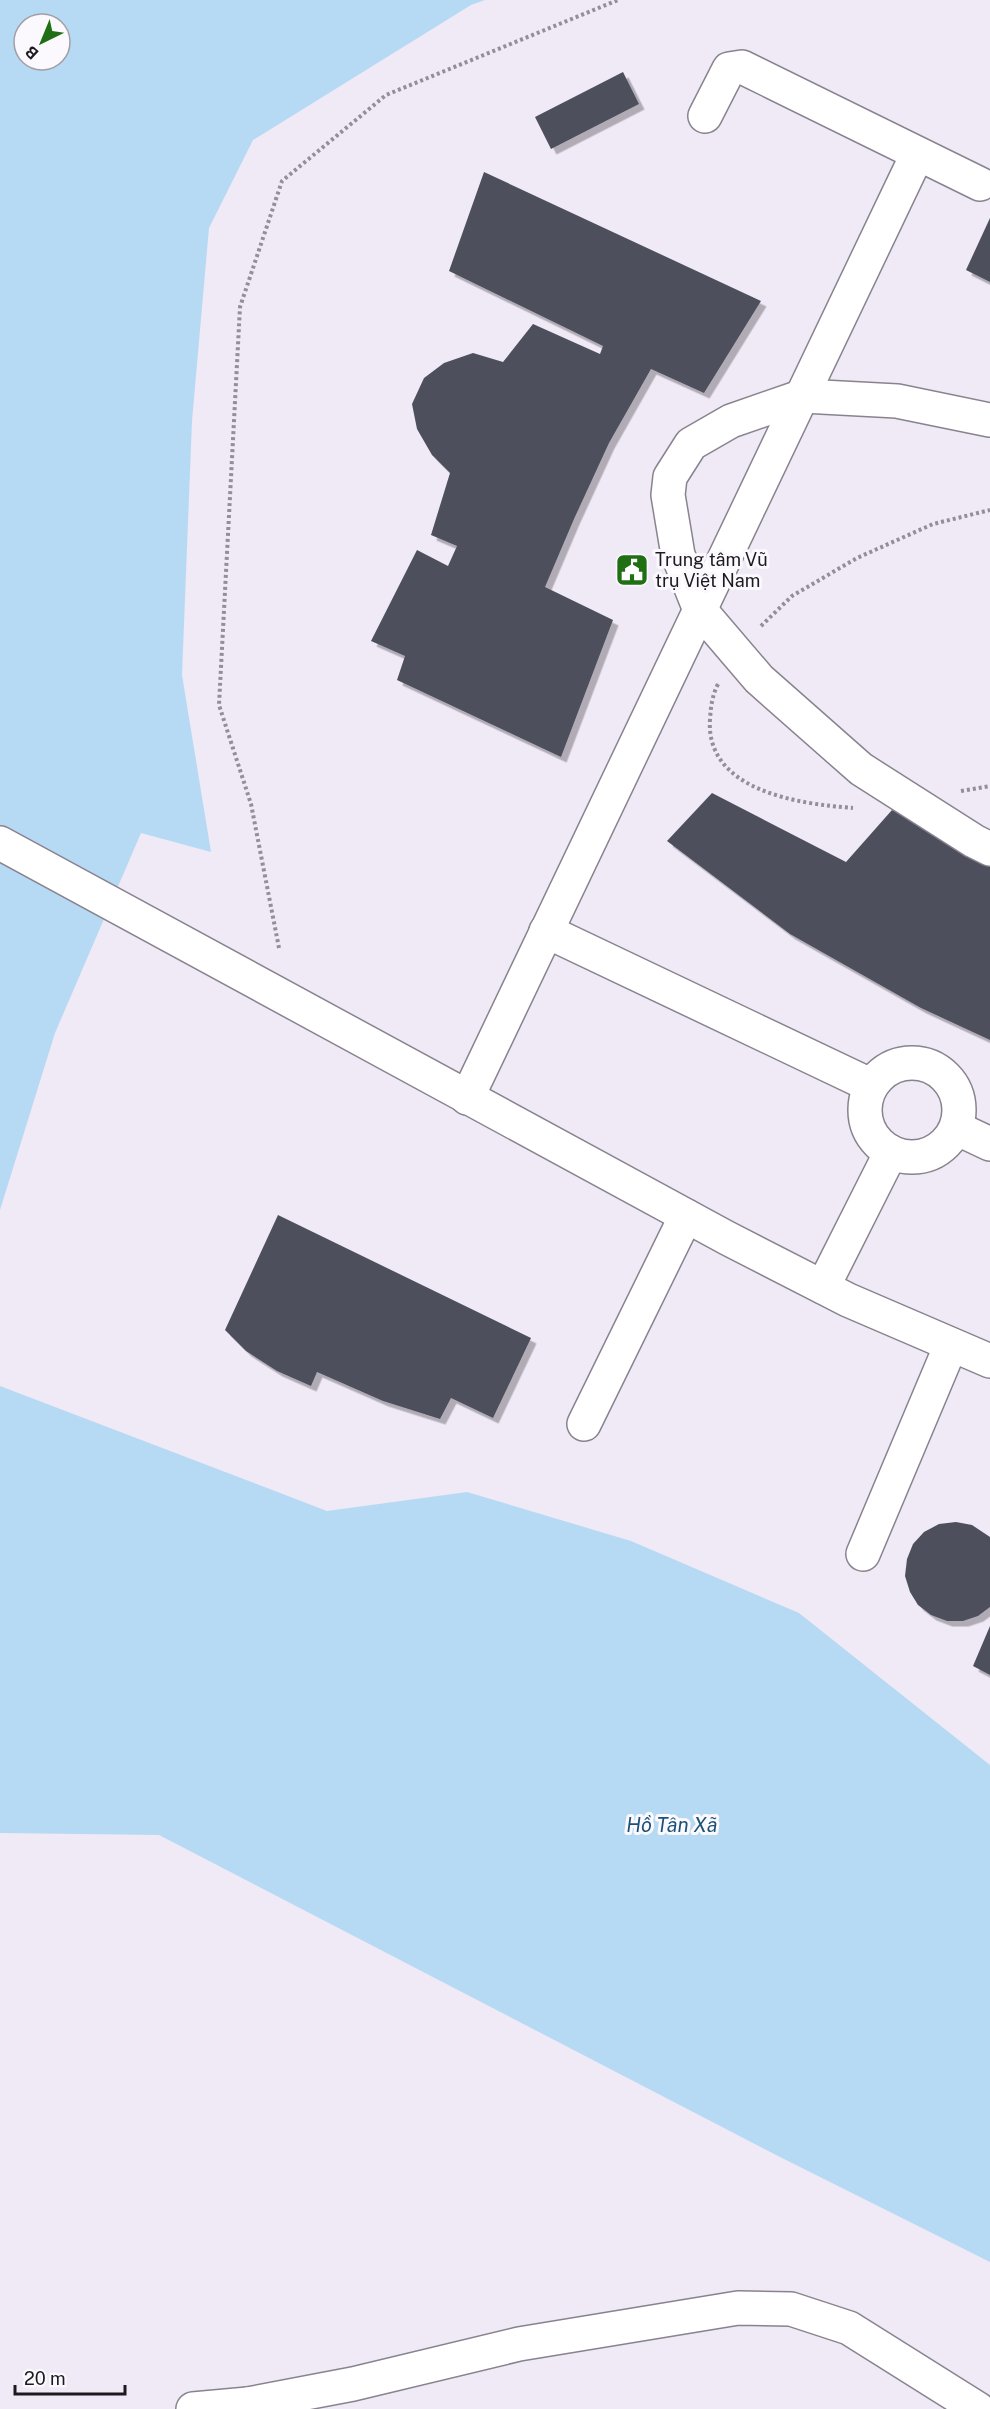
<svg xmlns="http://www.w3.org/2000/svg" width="990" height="2409" font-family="'Public Sans',sans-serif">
  <defs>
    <filter id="shadow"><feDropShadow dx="5.5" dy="5.5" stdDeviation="0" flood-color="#0004"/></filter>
  </defs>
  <rect width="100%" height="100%" fill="#f0e9f6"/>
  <g fill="#b7daf4" fill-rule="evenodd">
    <path d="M0 0H485L471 5 253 140 209 228 192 421 182 675 211 852 141 833 55 1033 0 1210ZM24 24H60V60H24Z"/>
    <polygon points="0,1386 327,1511 467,1492 631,1541 799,1613 990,1765 990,2262 776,2155 159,1835 0,1833"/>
  </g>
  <g fill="#4d505b" filter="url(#shadow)">
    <polygon points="623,72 639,104 551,149 535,117"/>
    <polygon points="484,172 761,301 704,393 651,369 609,443 574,519 545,587 613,620 561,757 397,680 405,656 371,641 417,550 448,566 457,546 431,535 450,473 432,455 417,429 412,404 424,378 444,363 473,353 503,362 533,324 600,354 603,346 449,271"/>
    <polygon points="990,218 990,282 966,270"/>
    <polygon points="712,793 846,862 892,810 990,859 990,1040 921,1008 790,934 667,841"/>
    <polygon points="278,1215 531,1338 493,1418 451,1398 440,1419 383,1401 317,1372 311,1386 277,1371 246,1351 225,1330"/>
    <polygon points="956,1522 972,1525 990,1537 990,1607 978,1616 963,1621 947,1621 931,1615 918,1605 910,1592 905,1576 907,1559 913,1544 924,1532 939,1524"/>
    <polygon points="990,1626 990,1675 973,1666"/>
  </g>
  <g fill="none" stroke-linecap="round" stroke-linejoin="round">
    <g stroke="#89838f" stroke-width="36">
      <g id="minor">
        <polyline points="705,116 729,69 742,67 980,184"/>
        <polyline points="990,420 897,401 803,396 731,421 691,444 670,477 668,495 678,555 700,610 759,679 861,769 974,841 990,849"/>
        <polyline points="0,843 727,1238 848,1300 990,1361"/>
        <polyline points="546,931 870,1085"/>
        <circle cx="912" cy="1110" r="47"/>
        <polyline points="467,1098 917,155"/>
        <polyline points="956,1128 990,1144"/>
        <polyline points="823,1287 891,1152"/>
        <polyline points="584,1424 686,1216"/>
        <polyline points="863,1554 951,1345"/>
        <polyline points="248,2404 353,2384 519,2344 738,2308 791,2309 849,2328 978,2409"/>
        <polyline points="193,2409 248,2404 255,2409"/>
      </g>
    </g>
    <g stroke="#938e97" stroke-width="4" stroke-dasharray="3 3" stroke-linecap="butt">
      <polyline points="761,626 792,596 857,558 933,524 990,510"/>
      <path d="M718 684C712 696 711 706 710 719 705 791 799 804 853 808"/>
      <polyline points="961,791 990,786"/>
      <polyline points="279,948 251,804 219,705 240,307 282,181 386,95 618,0"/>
    </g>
    <use href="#minor" stroke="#fff" stroke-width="33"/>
  </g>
  <defs>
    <g id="civic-square" transform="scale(1.725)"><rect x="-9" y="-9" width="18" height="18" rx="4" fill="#216f14" stroke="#fbf8fe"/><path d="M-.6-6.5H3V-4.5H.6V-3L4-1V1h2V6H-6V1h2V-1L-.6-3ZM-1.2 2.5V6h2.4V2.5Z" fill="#fff"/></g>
  </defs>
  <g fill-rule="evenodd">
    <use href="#civic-square" x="632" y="570"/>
  </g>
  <g text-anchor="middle" stroke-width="6" stroke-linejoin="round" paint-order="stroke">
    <g font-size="18" fill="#1c1a1e" stroke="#fbf8fe" text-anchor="start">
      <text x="655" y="566">Trung tâm Vũ<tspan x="655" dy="21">trụ Việt Nam</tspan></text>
    </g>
    <g font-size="20" font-style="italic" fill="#1b5276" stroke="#fbf8fe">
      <text x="672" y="1832">Hồ Tân Xã</text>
    </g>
  </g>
  <g transform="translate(42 42) rotate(223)"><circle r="28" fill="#fbf8fe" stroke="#a29fa4" stroke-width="1.5"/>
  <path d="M0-4.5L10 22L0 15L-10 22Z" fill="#216f14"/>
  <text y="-9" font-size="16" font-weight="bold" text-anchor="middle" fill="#1c1a1e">B</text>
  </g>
  <path d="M15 2385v9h110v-9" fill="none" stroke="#1c1a1e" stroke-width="3"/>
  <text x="24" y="2385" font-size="18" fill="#1c1a1e" stroke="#fbf8fe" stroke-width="4.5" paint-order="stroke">20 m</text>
</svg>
